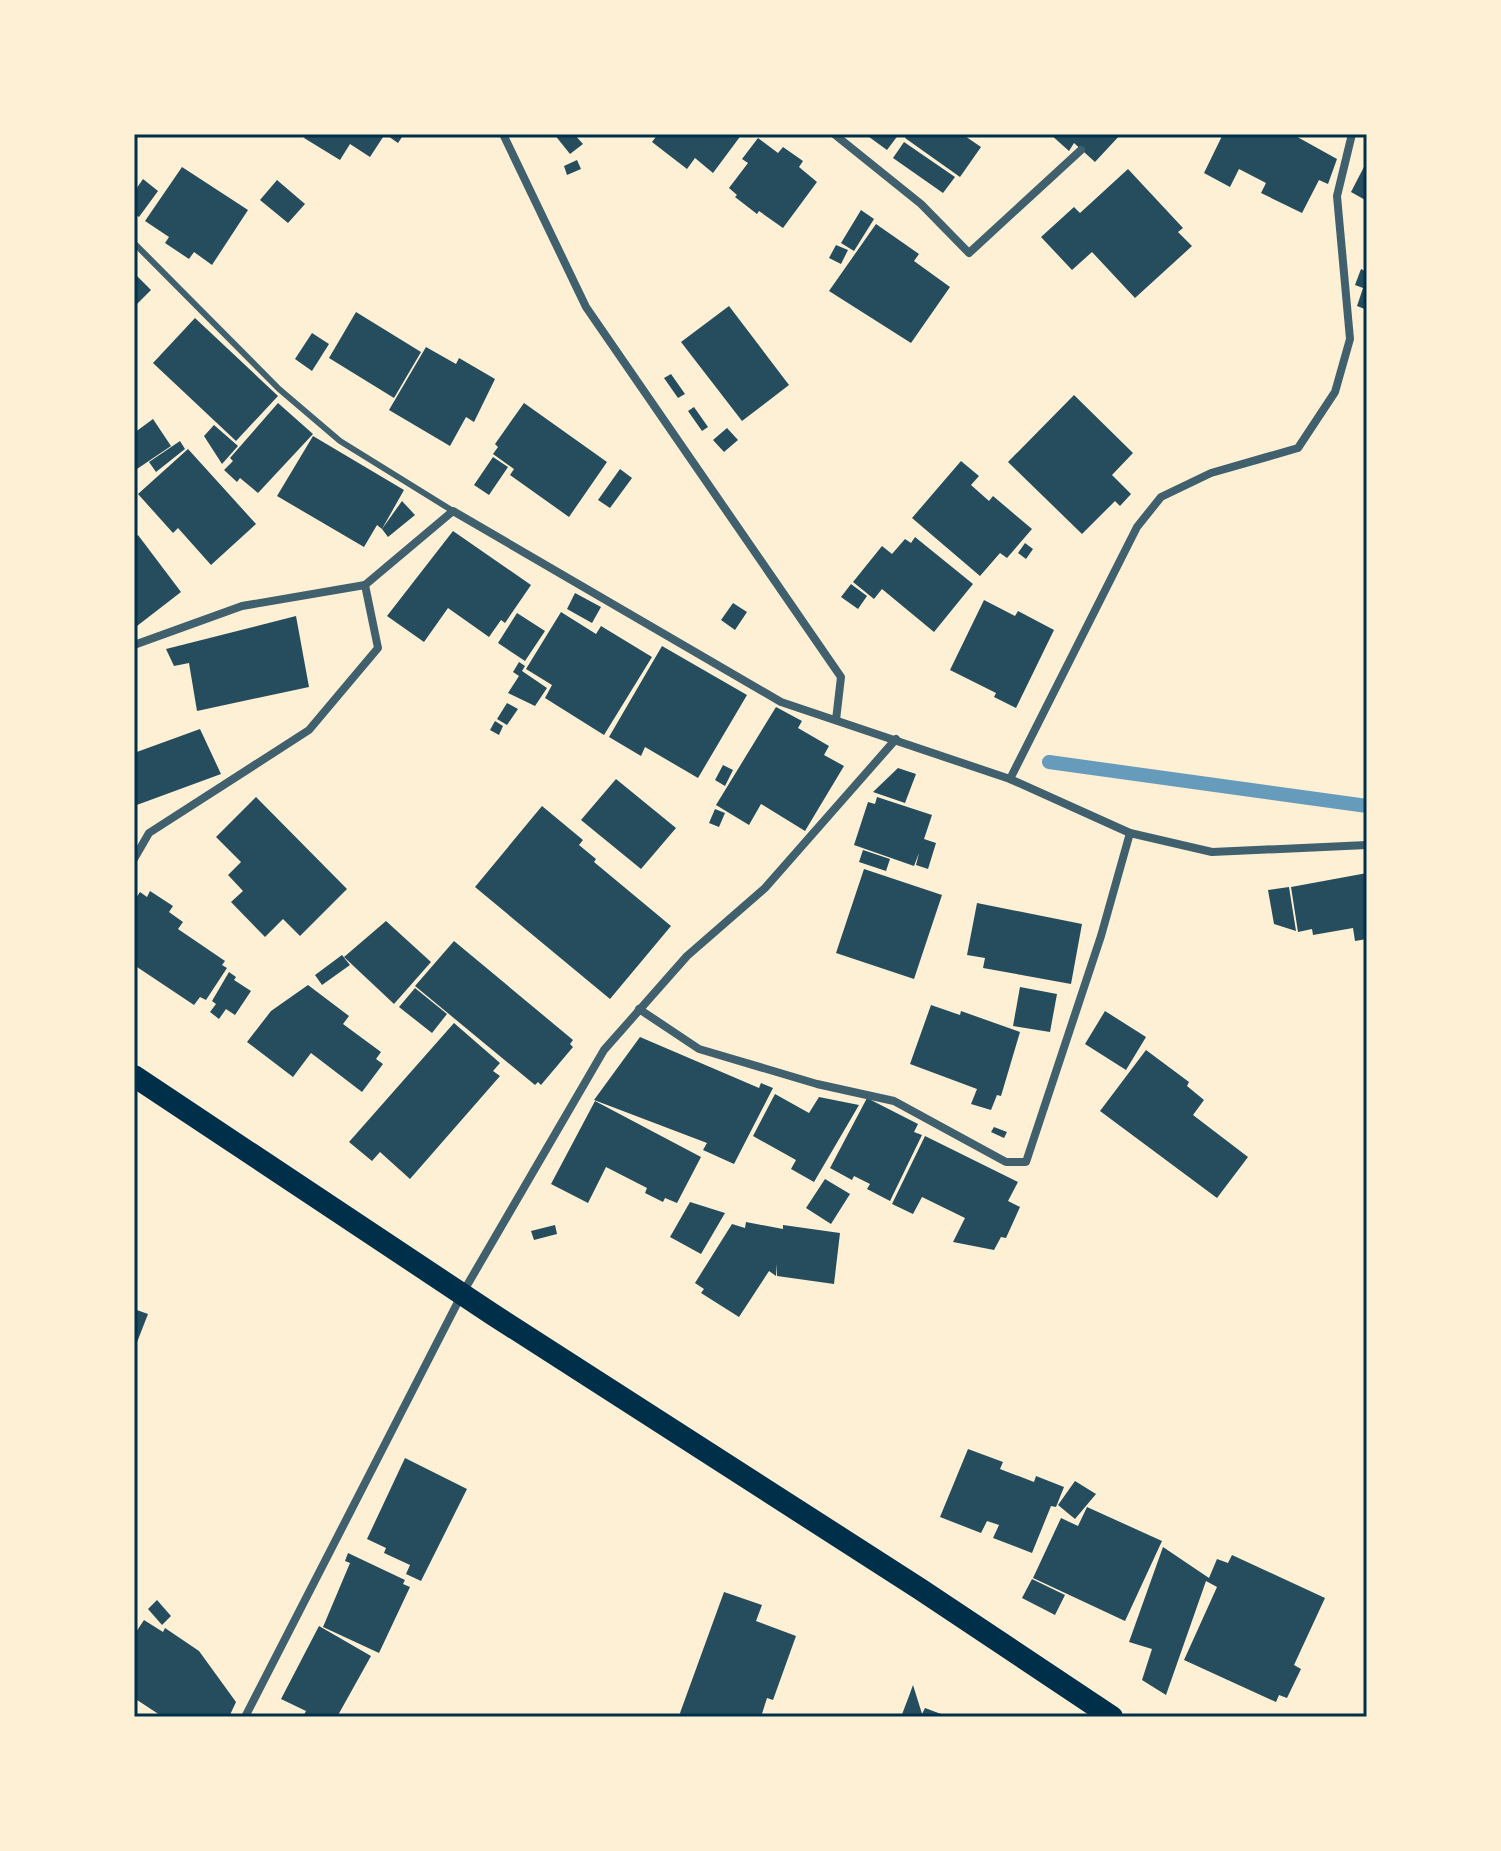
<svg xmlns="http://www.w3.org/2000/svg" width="1501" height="1851" font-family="'Varela Round',sans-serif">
  <rect width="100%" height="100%" fill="#fdf0d5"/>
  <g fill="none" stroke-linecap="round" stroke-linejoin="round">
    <polyline stroke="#669bbc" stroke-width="14" points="1049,762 1367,806"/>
  </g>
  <g fill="#264d5e">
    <polygon points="307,134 404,134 398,143 385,134 370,157 350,144 340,160 304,138"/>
    <polygon points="554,134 574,134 583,144 570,154"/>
    <polygon points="658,134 742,134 713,173 695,158 687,169 652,142"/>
    <polygon points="865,134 899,134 887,150"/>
    <polygon points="908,134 962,134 981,147 960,177 905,138"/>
    <polygon points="1050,134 1121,134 1095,162 1074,143 1069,151"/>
    <polygon points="1223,134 1292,134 1337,159 1328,184 1319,180 1302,213 1261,193 1266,183 1239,169 1230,187 1204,173"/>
    <polygon points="758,138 778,153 783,147 803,161 799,167 817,182 783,228 759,211 757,214 735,197 737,195 729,188 748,163 742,159"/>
    <polygon points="904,142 955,177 943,193 893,158"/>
    <polygon points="577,160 581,169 567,175 564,166"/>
    <polygon points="1367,161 1367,201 1351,192"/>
    <polygon points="182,167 248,210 212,265 194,252 189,259 165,243 169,237 145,221"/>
    <polygon points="1128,169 1183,228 1178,232 1192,246 1135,298 1092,252 1072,270 1041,237 1074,207 1080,213"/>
    <polygon points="143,179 158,191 139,217 134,214 134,192"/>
    <polygon points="277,180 305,204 288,223 260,200"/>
    <polygon points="861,210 874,219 854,251 841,243"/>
    <polygon points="876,224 919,254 914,261 950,287 911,343 829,291"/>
    <polygon points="836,245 848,250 841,264 829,258"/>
    <polygon points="1361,269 1367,272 1367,310 1357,306 1363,288 1355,285"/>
    <polygon points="134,273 151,290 134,307"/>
    <polygon points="729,306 789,385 742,421 681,342"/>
    <polygon points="356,312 421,352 394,398 329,358"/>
    <polygon points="195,318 278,396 236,441 153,363"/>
    <polygon points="312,333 329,344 312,371 295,359"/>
    <polygon points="426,347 456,364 459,358 495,379 474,422 466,417 450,446 389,410"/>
    <polygon points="671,374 685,394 678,398 664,378"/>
    <polygon points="1074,395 1133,453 1112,475 1131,494 1120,506 1115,501 1082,534 1008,462"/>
    <polygon points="278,403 313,434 258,493 240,478 237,482 224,470 233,461 230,458"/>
    <polygon points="524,403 607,462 569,517 510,475 514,469 493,454 498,447 495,444"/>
    <polygon points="694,407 708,427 702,431 688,411"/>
    <polygon points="153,419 171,446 134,471 134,433"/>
    <polygon points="214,425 238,446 222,464 204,436"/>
    <polygon points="727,428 738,440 724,452 713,440"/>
    <polygon points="313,436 404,490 382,529 377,525 364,547 277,496"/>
    <polygon points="180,441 185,449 156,472 149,462"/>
    <polygon points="188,449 256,524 211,565 178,528 173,533 138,494"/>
    <polygon points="493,457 508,467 489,495 474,485"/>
    <polygon points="961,461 979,476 971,485 989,501 993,496 1032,529 1007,558 1000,553 980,576 912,518"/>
    <polygon points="620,469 632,478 610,508 598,500"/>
    <polygon points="402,501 415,515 388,537 382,529"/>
    <polygon points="453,531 531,585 505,623 501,620 489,637 448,608 424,642 387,616"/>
    <polygon points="138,535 181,592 137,626 134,621 134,538"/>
    <polygon points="915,537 973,584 934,632 882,589 874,599 853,582 882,546 892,554 905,539 911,543"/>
    <polygon points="1025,543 1033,549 1026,559 1018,553"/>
    <polygon points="851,584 867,596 858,609 841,597"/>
    <polygon points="575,593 601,607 592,623 567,609"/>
    <polygon points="984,600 1015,616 1018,611 1054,630 1016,708 994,697 996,693 950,670"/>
    <polygon points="733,603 747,612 735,630 721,620"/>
    <polygon points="561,612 596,634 601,626 652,657 604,735 545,698 552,685 526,669"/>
    <polygon points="517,613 545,631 525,661 498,643"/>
    <polygon points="296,616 309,687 197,711 189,663 174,666 166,649"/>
    <polygon points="662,646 747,695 698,778 645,747 641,756 609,737"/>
    <polygon points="519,662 525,666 522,671 547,688 535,706 508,693 519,676 513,672"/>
    <polygon points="507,703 518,709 507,725 497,719"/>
    <polygon points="776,707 802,721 798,728 829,746 824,755 844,766 805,831 761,804 749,825 716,805"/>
    <polygon points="495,721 503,726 499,735 490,730"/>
    <polygon points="200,729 221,774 134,806 134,753"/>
    <polygon points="723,765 733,770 725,786 715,780"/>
    <polygon points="898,768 916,774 905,803 873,792"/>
    <polygon points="616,779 676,828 641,869 581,820"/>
    <polygon points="256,797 347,889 300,936 283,919 265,937 231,902 243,891 228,875 241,862 216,837"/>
    <polygon points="877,797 932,815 924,839 936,843 928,869 916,865 919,853 914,866 854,845 868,802 875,804"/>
    <polygon points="542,806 583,840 579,845 596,859 594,862 671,926 610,999 475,887"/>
    <polygon points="715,809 725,813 719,827 709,823"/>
    <polygon points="863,850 890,859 886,871 859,862"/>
    <polygon points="864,869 942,895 914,979 836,953"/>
    <polygon points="1367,873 1367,939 1355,941 1353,928 1313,935 1312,929 1298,932 1291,887"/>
    <polygon points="1289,887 1296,931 1274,924 1268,890"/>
    <polygon points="150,891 173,906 169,912 183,922 178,929 225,961 222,965 227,968 206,1000 200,997 194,1005 134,965 134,901 140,892 147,897"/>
    <polygon points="977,903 1082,924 1071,984 983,968 985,958 967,955"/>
    <polygon points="386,921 431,962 394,1004 344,957"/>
    <polygon points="454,941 573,1040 570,1044 573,1047 541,1085 538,1082 535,1085 415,986"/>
    <polygon points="342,955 350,965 322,985 315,975"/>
    <polygon points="229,972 236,977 234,980 251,991 235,1015 226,1009 219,1019 210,1012 216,1004 212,1001"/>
    <polygon points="308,985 349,1016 343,1024 381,1052 376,1059 383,1064 362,1092 311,1053 293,1077 247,1042 271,1011"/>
    <polygon points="1020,987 1057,994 1050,1032 1013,1026"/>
    <polygon points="415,988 447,1014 432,1033 399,1007"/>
    <polygon points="931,1005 960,1015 961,1011 1020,1032 1001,1096 997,1095 991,1110 971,1104 977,1089 910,1064"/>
    <polygon points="1105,1011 1146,1037 1126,1070 1085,1044"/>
    <polygon points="454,1023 500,1063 493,1071 500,1076 410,1179 380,1152 372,1161 349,1142"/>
    <polygon points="640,1037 759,1088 761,1083 773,1088 734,1164 703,1150 707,1143 594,1100"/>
    <polygon points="1146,1050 1189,1082 1187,1086 1204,1100 1193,1115 1248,1157 1217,1198 1100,1111"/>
    <polygon points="775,1094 809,1113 819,1097 859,1105 814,1182 791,1169 796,1160 753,1136"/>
    <polygon points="867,1098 918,1124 914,1132 922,1135 890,1201 867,1189 870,1184 854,1176 852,1180 830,1168"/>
    <polygon points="595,1101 701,1157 677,1203 665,1198 663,1202 645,1193 647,1188 606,1167 588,1203 551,1184"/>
    <polygon points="994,1127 1007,1132 1004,1138 991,1132"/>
    <polygon points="925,1136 1018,1182 1008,1201 1020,1207 1006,1238 1001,1237 994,1250 953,1242 965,1218 922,1197 913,1214 892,1204"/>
    <polygon points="825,1179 850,1194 831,1224 806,1208"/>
    <polygon points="690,1202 725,1213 701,1254 670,1237"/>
    <polygon points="746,1222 783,1229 783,1225 840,1233 834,1284 777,1276 777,1264 776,1276 769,1271 739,1317 701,1293 704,1289 695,1283 732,1224 745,1228"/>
    <polygon points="555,1225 557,1234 534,1240 531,1231"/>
    <polygon points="134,1309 148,1314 134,1350"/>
    <polygon points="968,1449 1003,1462 1000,1469 1034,1482 1036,1476 1064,1487 1056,1507 1051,1506 1032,1553 993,1538 999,1525 987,1521 981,1533 940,1517"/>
    <polygon points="405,1458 467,1489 421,1581 406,1574 410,1565 384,1553 386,1548 367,1539"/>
    <polygon points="1075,1481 1096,1494 1075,1519 1058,1505"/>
    <polygon points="1087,1507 1162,1541 1125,1621 1033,1578 1061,1518 1078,1526"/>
    <polygon points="1163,1547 1209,1578 1217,1559 1228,1563 1232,1555 1325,1598 1294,1665 1301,1669 1287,1698 1279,1695 1276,1702 1184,1660 1217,1587 1206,1581 1166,1695 1142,1680 1152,1649 1129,1642"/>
    <polygon points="348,1553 405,1580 403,1584 410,1587 379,1653 323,1627 350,1563 345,1561"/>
    <polygon points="1032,1579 1065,1595 1055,1615 1022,1598"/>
    <polygon points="724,1592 762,1605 756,1621 796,1636 773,1700 767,1698 761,1717 683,1717 680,1713"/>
    <polygon points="157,1600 171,1616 162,1625 148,1609"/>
    <polygon points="144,1620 163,1632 165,1628 199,1651 236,1702 229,1717 163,1717 134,1698 134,1635"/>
    <polygon points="319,1626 371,1656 337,1717 303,1717 306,1711 281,1699"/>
    <polygon points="913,1685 923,1717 901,1717 909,1696"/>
    <polygon points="925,1708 949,1717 922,1714"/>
  </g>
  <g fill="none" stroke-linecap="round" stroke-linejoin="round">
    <polyline stroke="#3f606c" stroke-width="6" points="134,243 279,389 340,441 453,511"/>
    <g stroke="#3f606c" stroke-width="8">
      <polyline points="503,134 586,307 841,677 836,720"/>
      <polyline points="834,134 921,204 969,253 1081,150"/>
      <polyline points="134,645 242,606 365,585 453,511 781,702 1010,779 1130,833 1212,852 1367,845"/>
      <polyline points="1010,779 1137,527 1161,497 1211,473 1298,448 1335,392 1350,339 1337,196 1352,134"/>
      <polyline points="134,859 149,833 309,730 378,648 365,585"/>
      <polyline points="639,1009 699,1049 817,1084 894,1101 1006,1162 1026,1162 1101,936 1130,833"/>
      <polyline points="245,1717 462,1294 604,1050 687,956 765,888 896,739"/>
    </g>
    <polyline stroke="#003049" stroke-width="22" points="134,1076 492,1314 920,1589 1112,1717"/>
  </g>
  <rect width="1501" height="1851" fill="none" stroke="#fdf0d5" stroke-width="272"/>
  <rect x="136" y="136" width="1229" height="1579" fill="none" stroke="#003049" stroke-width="3"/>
</svg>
